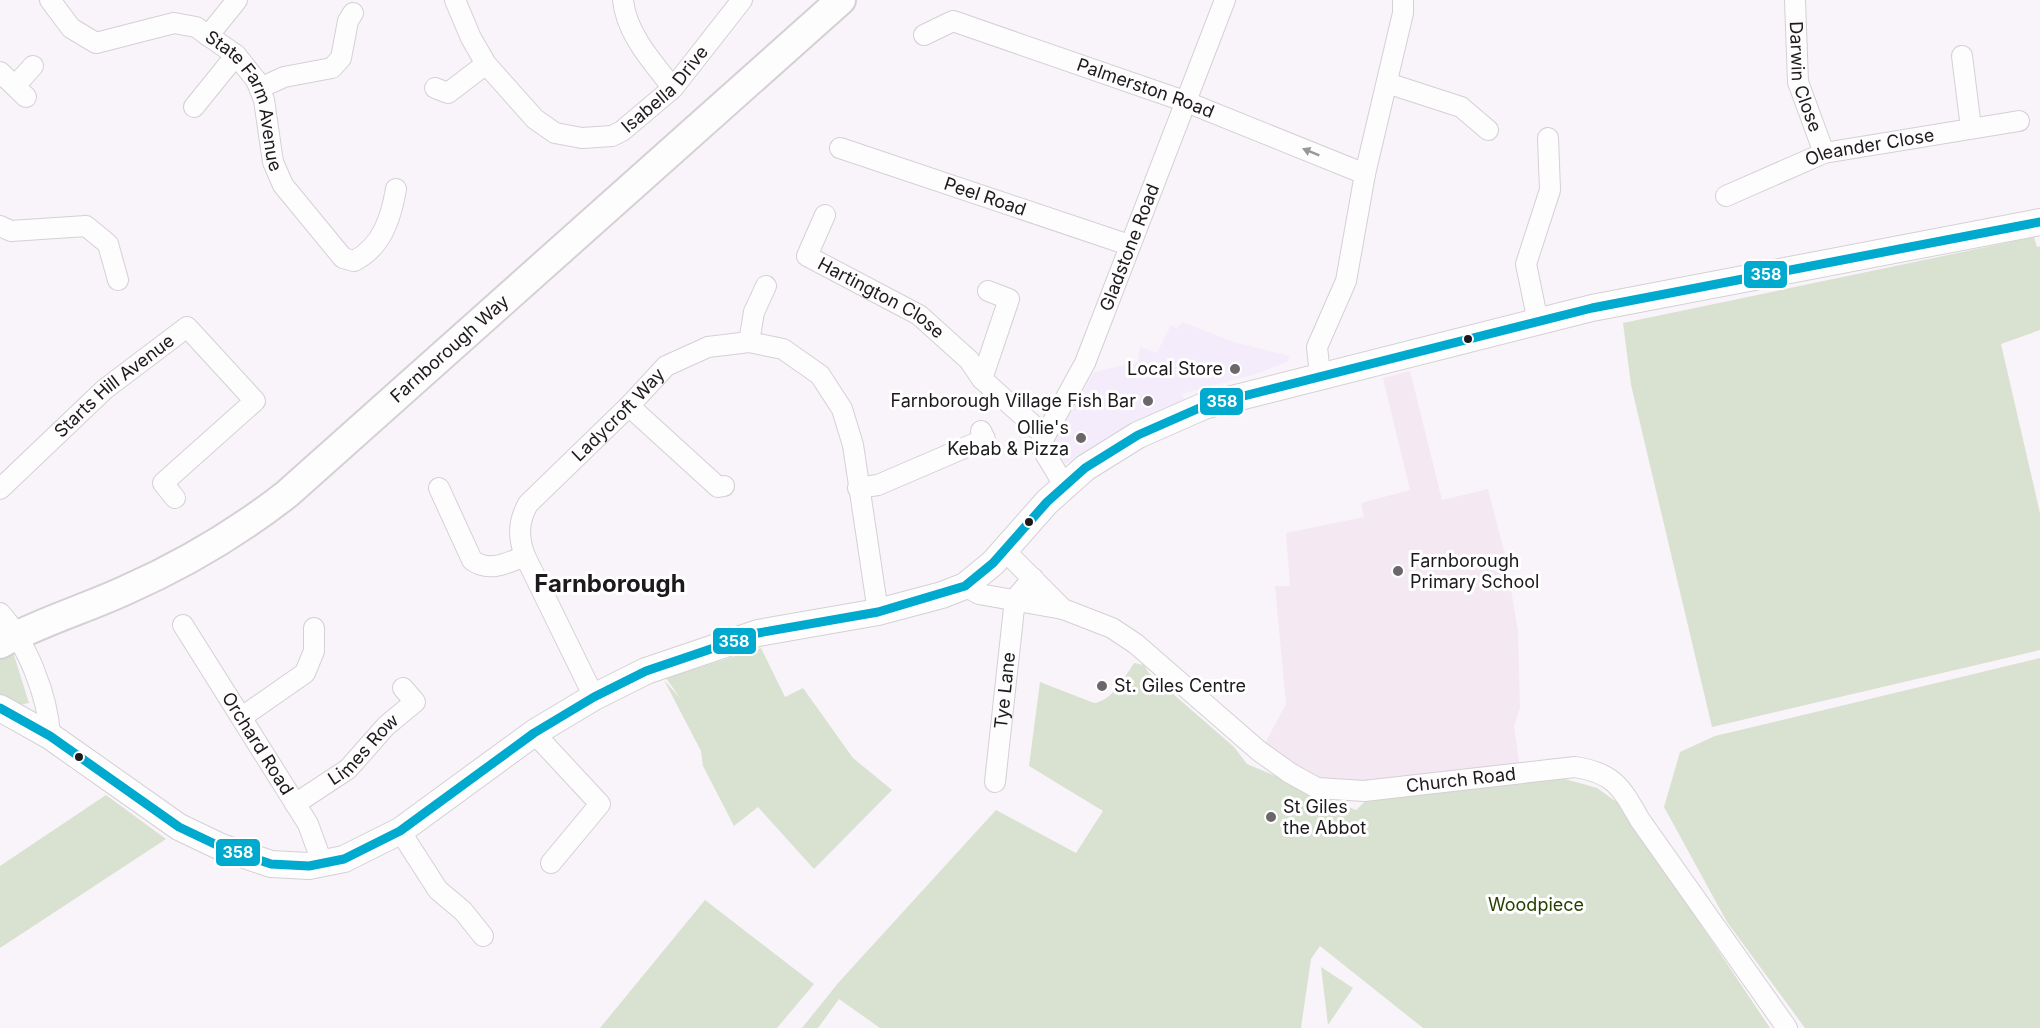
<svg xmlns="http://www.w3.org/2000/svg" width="2040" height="1028" font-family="Inter,sans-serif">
  <rect width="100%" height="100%" fill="#f9f4f9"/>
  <polygon fill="#f4ecfa" points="1182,322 1234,342 1290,356 1287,362 1256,374 1182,394 1185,400 1160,411 1065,464 1050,447 1094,372 1138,362 1140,347 1157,353 1171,325 1177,329"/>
  <polygon fill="#f4e8f3" points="1410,371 1442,500 1488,489 1505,555 1518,631 1520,708 1514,726 1520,769 1356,786 1309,777 1264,745 1286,704 1275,586 1290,586 1286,533 1364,517 1361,503 1410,490 1383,378"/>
  <g fill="#d9e1d0">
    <polygon points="2034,237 2037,247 2040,246 2040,330 2001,344 2040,513 2040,650 1712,727 1631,385 1623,323"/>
    <polygon points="761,648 785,697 803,688 853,758 892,790 814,869 758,807 734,826 703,766 701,751 664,680 680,698 666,678"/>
    <polygon points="13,652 29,703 19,705 0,696 0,655"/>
    <polygon points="2040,658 2040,1028 1805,1028 1727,922 1664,807 1680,752 1715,736"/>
    <path d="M1134 663 1144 665 1149 673 1234 747 1247 764 1356 810 1372 795 1565 779 1597 788 1618 803 1635 826 1770 1028H1423L1320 946 1311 959 1301 1028H880L839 999 818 1028H802L839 982 996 810 1076 853 1103 811 1029 766 1040 682 1094 703C1112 701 1124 678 1134 663Z"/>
    <polygon points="106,795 166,839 0,948 0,866"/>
    <polygon points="705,900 814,984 777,1028 600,1028"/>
    <polygon points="1321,967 1353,988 1328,1025"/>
  </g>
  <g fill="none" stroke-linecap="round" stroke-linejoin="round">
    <g stroke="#d4d0d4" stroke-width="22">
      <g id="minor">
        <path id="s1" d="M50 0 71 28 96 43 174 23 196 27 236 55 256 80 264 100 273 162 283 185 343 258 354 261C382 247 391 218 396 189"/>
        <path id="s2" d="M455 0 471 38 486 64 535 119 555 133 582 138 612 136 622 131 673 88 742 0"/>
        <path d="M623 0C626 33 653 63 673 88"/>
        <path id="s3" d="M1795 0 1798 82 1824 153"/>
        <path id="s4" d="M924 35 953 21 1184 101 1365 174"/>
        <polyline points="208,36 237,0"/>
        <polyline points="1962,56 1971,128"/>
        <polyline points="0,72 26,97"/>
        <polyline points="1387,83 1461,107 1488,130"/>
        <polyline points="15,86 33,66"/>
        <polyline points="260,88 284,77 332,68 341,58 348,21 353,13"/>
        <polyline points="435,88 448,93 486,64"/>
        <polyline points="194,107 236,55"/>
        <path id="s5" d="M840 148 1129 245"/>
        <path id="s6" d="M1726 196 1824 153 2019 121"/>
        <path id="s7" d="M825 215 807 256 919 315 969 360 982 379 1044 435"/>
        <polyline points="0,226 11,231 86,226 108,244 118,280"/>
        <polyline points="1538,322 1526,264 1550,190 1548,138"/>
        <polyline points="749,342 754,312 766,286"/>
        <polyline points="1320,375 1317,347 1346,281 1365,174 1403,13 1403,0"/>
        <polyline points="982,379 1009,299 988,291"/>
        <polyline points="629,406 718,487 724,486"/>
        <path id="s8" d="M1064 485 1040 445 1085 363 1225 0"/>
        <path d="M439 488 472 560C489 573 507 563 525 556"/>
        <polyline points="858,488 878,485 985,439 981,431"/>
        <path id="s9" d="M0 489 105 389 187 327 255 401 163 483 175 498"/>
        <path id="s10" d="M1005 551 1063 609 1112 628 1136 644 1259 751 1290 773 1317 788 1364 791 1575 767C1614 773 1621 787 1640 820L1787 1028"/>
        <polyline points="965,586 979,594 1063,609"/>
        <path d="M0 613C27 643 48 696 50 736"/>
        <path id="s11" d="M183 625 308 824 323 865"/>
        <path id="s12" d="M594 697 525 556C518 537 518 522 528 504L629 406 666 366 708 347 749 342 783 349 820 375 842 409 853 445 878 612"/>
        <polyline points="242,717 305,673 314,651 314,628"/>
        <polyline points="534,733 600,804 551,863"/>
        <path id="s13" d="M995 782 1015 599 1033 578"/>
        <path id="s14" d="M295 804 348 769 386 726 415 702 403 688"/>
        <polyline points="400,831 438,890 463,911 483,936"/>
      </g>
    </g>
    <g stroke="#d4d0d4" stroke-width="28">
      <polyline id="major" points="0,708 50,736 179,827 221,847 271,864 309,866 344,859 400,831 534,733 594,697 646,671 758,633 878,612 942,595 965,586 993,563 1047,502 1085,468 1138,435 1204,406 1592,308 2040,222"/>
    </g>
    <g stroke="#d4d0d4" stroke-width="32">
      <g id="highway">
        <path id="s15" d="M0 644C40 622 85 609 126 590 185 564 237 533 287 494L841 0"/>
      </g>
    </g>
    <use href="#minor" stroke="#fefdfe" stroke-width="20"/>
    <use href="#major" stroke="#fefdfe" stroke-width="26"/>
    <use href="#highway" stroke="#fefdfe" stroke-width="28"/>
    <g stroke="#fff" stroke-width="14">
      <polyline id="bus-1" points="0,708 50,736 179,827 221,847 271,864 309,866 344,859 400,831 534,733 594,697 646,671 758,633 878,612 965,586 993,563 1047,502 1085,468 1138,435 1204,406 1592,308 2040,222"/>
    </g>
    <use href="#bus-1" stroke="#00a9ce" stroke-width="9"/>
  </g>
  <defs><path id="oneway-solid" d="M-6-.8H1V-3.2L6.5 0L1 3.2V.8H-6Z" transform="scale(1.5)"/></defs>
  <use fill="#999698" href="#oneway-solid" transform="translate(1311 152) rotate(-158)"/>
  <g fill="#1d191c" stroke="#fff" stroke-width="2">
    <circle cx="1468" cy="339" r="5"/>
    <circle cx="1029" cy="522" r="5"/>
    <circle cx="79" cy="757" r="5"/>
  </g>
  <g fill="#6a6669" stroke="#fff" stroke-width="2">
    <circle cx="1235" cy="369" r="6"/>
    <circle cx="1148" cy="401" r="6"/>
    <circle cx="1081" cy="438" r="6"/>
    <circle cx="1398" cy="571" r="6"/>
    <circle cx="1102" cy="686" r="6"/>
    <circle cx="1271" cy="817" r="6"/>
  </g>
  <g text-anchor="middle" stroke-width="6" stroke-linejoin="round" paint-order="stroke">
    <g font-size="18" fill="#1d191c" stroke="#fff">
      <text dy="6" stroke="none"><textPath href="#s3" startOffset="78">Darwin Close</textPath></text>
      <text dy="6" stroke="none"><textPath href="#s2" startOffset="298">Isabella Drive</textPath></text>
      <text dy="6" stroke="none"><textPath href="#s4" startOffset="236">Palmerston Road</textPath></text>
      <text dy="6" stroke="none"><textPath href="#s1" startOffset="261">State Farm Avenue</textPath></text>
      <text dy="6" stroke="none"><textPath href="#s6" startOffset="153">Oleander Close</textPath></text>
      <text dy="6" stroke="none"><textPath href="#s5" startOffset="153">Peel Road</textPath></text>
      <text dy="6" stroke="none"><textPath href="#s8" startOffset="264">Gladstone Road</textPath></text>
      <text dy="6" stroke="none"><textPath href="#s7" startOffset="130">Hartington Close</textPath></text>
      <text dy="6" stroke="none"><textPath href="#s15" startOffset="543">Farnborough Way</textPath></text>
      <text dy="6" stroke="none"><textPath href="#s9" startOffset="154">Starts Hill Avenue</textPath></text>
      <text dy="6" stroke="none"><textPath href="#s12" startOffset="338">Ladycroft Way</textPath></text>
      <text dy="6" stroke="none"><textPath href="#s13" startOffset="92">Tye Lane</textPath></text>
      <text dy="6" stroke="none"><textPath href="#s11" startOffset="140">Orchard Road</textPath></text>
      <text dy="6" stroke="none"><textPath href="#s14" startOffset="88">Limes Row</textPath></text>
      <text dy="6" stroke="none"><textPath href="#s10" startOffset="540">Church Road</textPath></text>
    </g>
    <g font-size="18" fill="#1d191c" stroke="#fff" text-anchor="end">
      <text x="1223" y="375">Local Store</text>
      <text x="1136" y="407">Farnborough Village Fish Bar</text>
      <text x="1069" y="434">Ollie's<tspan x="1069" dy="21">Kebab &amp; Pizza</tspan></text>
      <text x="1410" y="567" text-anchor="start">Farnborough<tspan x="1410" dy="21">Primary School</tspan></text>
      <text x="1114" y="692" text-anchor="start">St. Giles Centre</text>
      <text x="1283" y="813" text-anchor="start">St Giles<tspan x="1283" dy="21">the Abbot</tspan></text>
    </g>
    <g font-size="18" fill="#273f00" stroke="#fff">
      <text x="1536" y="911">Woodpiece</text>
    </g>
    <g font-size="24" font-weight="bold" fill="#1d191c" stroke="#fff">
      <text x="610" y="592">Farnborough</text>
    </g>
  </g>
  <g stroke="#fff" stroke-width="2">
    <rect x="1743" y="260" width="45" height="29" rx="6" fill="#00a9ce"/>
    <rect x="1199" y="387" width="45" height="29" rx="6" fill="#00a9ce"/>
    <rect x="712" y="627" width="45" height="28" rx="6" fill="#00a9ce"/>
    <rect x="215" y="838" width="46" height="29" rx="6" fill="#00a9ce"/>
  </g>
  <g font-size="16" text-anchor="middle" font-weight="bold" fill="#fff">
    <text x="1766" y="280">358</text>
    <text x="1222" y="407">358</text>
    <text x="734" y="647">358</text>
    <text x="238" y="858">358</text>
  </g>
</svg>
